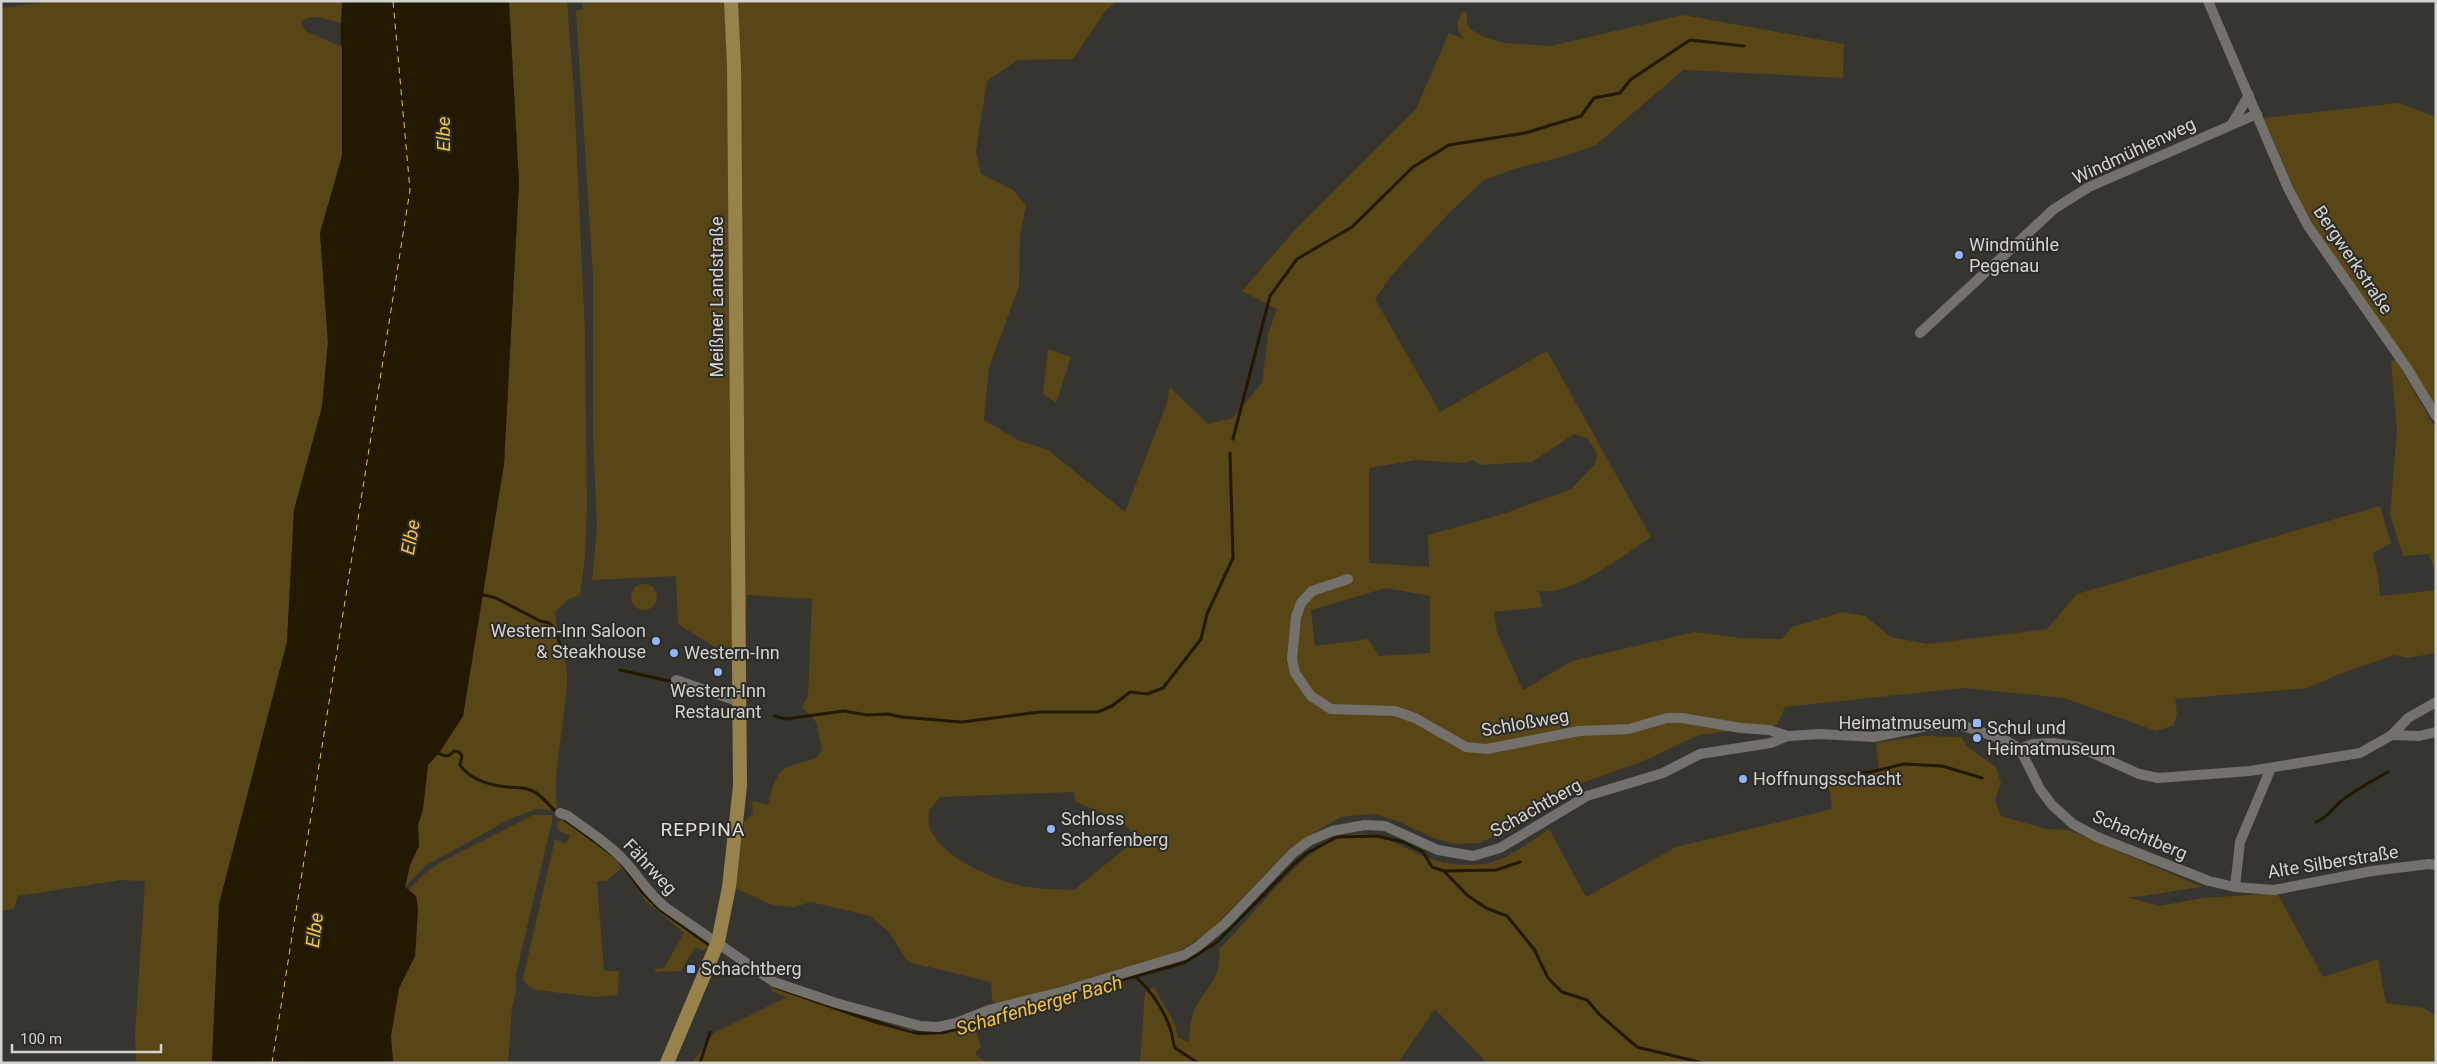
<svg xmlns="http://www.w3.org/2000/svg" width="2437" height="1064" font-family="Roboto,sans-serif">
  <rect width="100%" height="100%" fill="#373530"/>
  <g fill="#584617" fill-rule="evenodd">
    <path d="M55 1H342V23C329 21 312 11 301 22L306 31 342 47V156L320 233 328 342 322 407 294 510 287 642 219 904 212 1063H136L135 1035 145 881 121 880 18 896 14 909 1 911V8Z"/>
    <path d="M509 1H567L574 92 585 333 587 505 585 558 580 595 569 599 555 612C556 635 568 657 567 680 566 721 552 769 557 808L554 810 536 809 508 820 425 866 405 887 410 865 419 846 418 825 423 809 428 765 439 753 463 716 504 464 519 183Z"/>
    <polygon points="582,1 725,1 729,121 732,656 726,654 678,624 676,576 592,580 597,527 593,433 593,276 576,11 583,9"/>
    <path d="M737 1H1117L1106 10 1073 59 1018 60 987 81 976 151 981 174 1013 190 1026 205 1020 236 1019 286 989 368 984 420 1018 440 1048 450 1125 512 1166 405 1170 387 1208 424 1233 418 1262 383 1268 334 1277 309 1242 291 1293 232 1416 109 1449 33 1464 39C1456 30 1456 23 1462 12L1467 13V24L1470 29 1484 37 1505 43 1551 46 1683 15 1844 44 1843 78 1683 70 1596 145 1565 156 1517 168 1484 180 1450 212 1391 276 1375 299 1440 412 1547 351 1651 537C1625 554 1571 597 1539 591L1542 607 1494 612 1497 632 1523 690 1572 661 1694 632 1741 638 1782 639 1792 627 1842 612 1865 616 1891 637 1928 644 2047 629 2077 594 2380 506 2391 543 2373 553 2378 576 2380 596 2436 590V653L2408 658 2394 655 2337 675 2308 688 2175 699 2177 713 2174 725 2156 731 2064 698 1964 688 1785 707 1777 725 1699 735 1641 762 1573 786 1508 830 1479 843 1455 844 1436 839 1395 820 1374 814 1341 817 1307 837 1287 852 1210 931 1175 954 996 1005 992 1000 991 982 912 963 906 959 890 933 870 916 811 902 794 907 772 905 735 888 744 822 753 813 752 801 768 805C777 768 779 768 815 759L822 750 816 722 802 707 808 696 812 599 747 595 746 612 744 609ZM1574 434 1587 438 1597 453 1595 464 1571 489 1503 514 1428 535 1429 567 1369 563V468L1417 460 1464 463 1474 460 1480 465 1532 462ZM1386 588 1430 596V653L1379 656 1368 639 1315 646 1311 610ZM1074 792 1076 802 1120 820 1138 838 1074 890C1059 889 1043 889 1027 887 999 883 936 856 929 825 928 821 929 815 929 810L940 797Z"/>
    <polygon points="2399,103 2436,117 2436,407 2330,253 2298,197 2264,118"/>
    <polygon points="1048,349 1071,357 1056,403 1043,394"/>
    <polygon points="2395,359 2436,429 2436,576 2429,554 2403,556 2390,515 2397,430 2391,363"/>
    <circle cx="644" cy="597" r="13"/>
    <path d="M1924 736 1962 737 1966 746 1996 767 2001 783 1995 800 2001 816 2046 829 2069 830 2202 887C2177 889 2150 897 2128 897L2159 906 2203 898 2277 893 2323 977 2378 959 2386 1003 2424 1008 2436 1016 2434 1063H1487L1435 1009 1398 1063H1140L1145 992 1154 987 1174 1022 1178 1037 1188 1042C1190 1033 1190 1023 1193 1014 1202 988 1223 982 1219 949 1255 915 1282 872 1324 845 1371 816 1396 849 1438 861 1452 865 1468 866 1483 864 1506 861 1530 842 1549 829L1586 897 1676 847 1832 809 1828 777 1879 771 1876 743Z"/>
    <polygon points="533,815 551,815 553,817 516,974 516,991 512,1009 508,1063 393,1063 391,1036 399,988 415,956 418,909 416,896 409,890 425,873 441,862"/>
    <polygon points="561,820 590,839 616,860 641,893 659,911 708,946 707,949 701,950 695,947 681,971 655,972 655,969 664,968 684,933 646,901 622,868 606,881 597,881 604,971 619,971 618,995 594,997 536,990 528,986 523,979 555,839 566,844 570,836 558,830 557,823"/>
    <polygon points="773,988 870,1022 918,1035 944,1034 974,1026 981,1046 975,1054 986,1063 692,1063 714,1033 787,997 771,991"/>
  </g>
  <g fill="#231800">
    <path d="M342 1H509L519 183 504 464 463 716 439 753 428 765 423 809 418 825 419 846 410 865 405 887 416 896 418 909 415 956 399 988 391 1036 393 1063H212L219 904 287 642 294 510 322 407 328 342 320 233 342 156V47C339 31 342 17 342 1Z"/>
    <polygon points="566,819 625,866 643,892 660,909 709,943 708,946 659,911 641,893 617,860 563,820"/>
    <polygon points="774,987 910,1031 941,1032 972,1024 974,1026 944,1034 918,1035 870,1022 773,988"/>
  </g>
  <g fill="none" stroke-linecap="round" stroke-linejoin="round">
    <g stroke="#231800" stroke-width="3">
      <polyline points="1233,439 1270,296 1297,259 1352,227 1413,167 1449,145 1525,133 1581,116 1594,98 1620,93 1630,80 1690,40 1744,46"/>
      <polyline points="480,594 496,598 540,621 549,623 554,628 562,649"/>
      <polyline points="620,670 673,682"/>
      <polyline points="774,716 786,719 844,711 867,715 888,714 901,717 962,722 1039,712 1098,712 1112,706 1130,692 1147,694 1163,688 1201,639 1207,614 1233,558 1230,453"/>
      <path d="M437 753C445 755 447 759 454 751L459 752 462 756 460 765C470 780 489 785 507 787 515 788 523 787 530 790 540 793 547 803 554 810"/>
      <polyline points="1828,777 1871,772 1904,764 1942,766 1982,778"/>
      <path d="M2316 822C2327 818 2332 809 2340 802 2355 790 2372 781 2388 772"/>
      <polyline points="1444,871 1467,895 1486,908 1507,916 1534,949 1548,978 1562,992 1587,1000 1599,1014 1637,1047 1703,1063"/>
      <path d="M1137 978C1151 991 1164 1010 1170 1028 1173 1035 1172 1041 1175 1048L1198 1063"/>
      <polyline points="1067,995 1184,963 1217,942 1294,864 1307,853 1337,837 1377,836 1403,842 1423,852 1432,867 1444,871 1496,870 1520,862"/>
      <polyline points="969,1026 1056,998"/>
      <polyline points="700,1063 710,1032"/>
    </g>
    <polyline stroke="#f2c340" stroke-width="1" stroke-dasharray="6 5" stroke-linecap="butt" points="272,1063 410,190 393,1"/>
    <g stroke="#74716c" stroke-width="10">
      <polyline points="2208,1 2288,188 2308,226 2407,368 2436,416"/>
      <polyline points="2232,124 2249,95"/>
      <polyline points="1920,333 2054,209 2089,187 2257,114"/>
      <polyline points="1348,579 1312,591 1301,603 1296,617 1292,659 1295,673 1311,696 1331,709 1395,711 1415,718 1466,747 1487,749 1579,731 1629,729 1667,718 1682,718 1741,728 1769,730 1788,736"/>
      <polyline points="676,680 740,702"/>
      <polyline points="2392,735 2419,736 2436,732"/>
      <polyline points="2020,749 2033,744 2053,743 2079,747 2139,774 2158,778 2250,771 2360,753 2392,735 2408,718 2436,702"/>
      <path d="M560 813 568 816C588 831 613 846 629 866 641 880 650 895 665 907L774 982 836 1003 920 1026 938 1027 956 1023 989 1010 1061 992 1184 955 1197 947 1226 923 1293 853 1309 841 1332 831 1365 825 1385 826 1438 850 1473 856 1500 848 1587 796 1663 773 1700 754 1771 743 1788 736 1820 734 1874 737 1932 725 1964 726 2007 741 2020 749 2040 789 2052 805 2073 824 2097 837 2209 881 2235 887 2274 890 2372 871 2429 864 2436 865"/>
      <polyline points="2235,887 2240,842 2271,768"/>
    </g>
    <polyline stroke="#97824c" stroke-width="14" points="667,1063 718,942 729,887 740,786 734,66 731,1"/>
  </g>
  <g fill="#93b7fd" stroke="#2d2b26" stroke-width="2">
    <circle cx="1959" cy="255" r="5"/>
    <circle cx="656" cy="641" r="5"/>
    <circle cx="674" cy="653" r="5"/>
    <circle cx="718" cy="672" r="5"/>
    <rect x="1972" y="718" width="10" height="10" rx="2.5"/>
    <circle cx="1977" cy="738" r="5"/>
    <circle cx="1743" cy="779" r="5"/>
    <circle cx="1051" cy="829" r="5"/>
    <rect x="686" y="964" width="10" height="10" rx="2.5"/>
  </g>
  <g text-anchor="middle" stroke-width="4" stroke-linejoin="round" paint-order="stroke">
    <g font-size="18" fill="#d5d3d0" stroke="#2d2b26">
      <text transform="translate(2134 151) rotate(-25)" y="6">Windmühlenweg</text>
      <text transform="translate(2353 260) rotate(56)" y="6">Bergwerkstraße</text>
      <text transform="translate(717 297) rotate(-90)" y="6">Meißner Landstraße</text>
      <text transform="translate(1525 723) rotate(-10)" y="6">Schloßweg</text>
      <text transform="translate(1536 808) rotate(-29)" y="6">Schachtberg</text>
      <text transform="translate(2140 835) rotate(23)" y="6">Schachtberg</text>
      <text transform="translate(2333 862) rotate(-9)" y="6">Alte Silberstraße</text>
      <text transform="translate(650 867) rotate(47)" y="6">Fährweg</text>
    </g>
    <g font-size="18" fill="#d5d3d0" stroke="#2d2b26" text-anchor="start">
      <text x="1969" y="251">Windmühle<tspan x="1969" dy="21">Pegenau</tspan></text>
      <text x="646" y="637" text-anchor="end">Western-Inn Saloon<tspan x="646" dy="21">&amp; Steakhouse</tspan></text>
      <text x="684" y="659">Western-Inn</text>
      <text x="718" y="697" text-anchor="middle">Western-Inn<tspan x="718" dy="21">Restaurant</tspan></text>
      <text x="1967" y="729" text-anchor="end">Heimatmuseum</text>
      <text x="1987" y="734">Schul und<tspan x="1987" dy="21">Heimatmuseum</tspan></text>
      <text x="1753" y="785">Hoffnungsschacht</text>
      <text x="1061" y="825">Schloss<tspan x="1061" dy="21">Scharfenberg</tspan></text>
      <text x="701" y="975">Schachtberg</text>
    </g>
    <g font-size="19" font-style="italic" fill="#f2c340" stroke="#2d2b26">
      <text transform="translate(443 134) rotate(-90)" y="7">Elbe</text>
      <text transform="translate(410 537) rotate(-80)" y="7">Elbe</text>
      <text transform="translate(314 930) rotate(-83)" y="7">Elbe</text>
      <text transform="translate(1039 1005) rotate(-16)" y="7">Scharfenberger Bach</text>
    </g>
    <g font-size="19" letter-spacing="1" fill="#e2dfd9" stroke="#2d2b26">
      <text x="703" y="836">REPPINA</text>
    </g>
  </g>
  <rect width="2437" height="1064" fill="none" stroke="#d5d3d0" stroke-width="5"/>
  <path d="M12 1044v8h149v-8" fill="none" stroke="#d5d3d0" stroke-width="2.5"/>
  <text x="20" y="1044" font-size="15" fill="#d5d3d0" stroke="#2d2b26" stroke-width="4" paint-order="stroke">100 m</text>
</svg>
